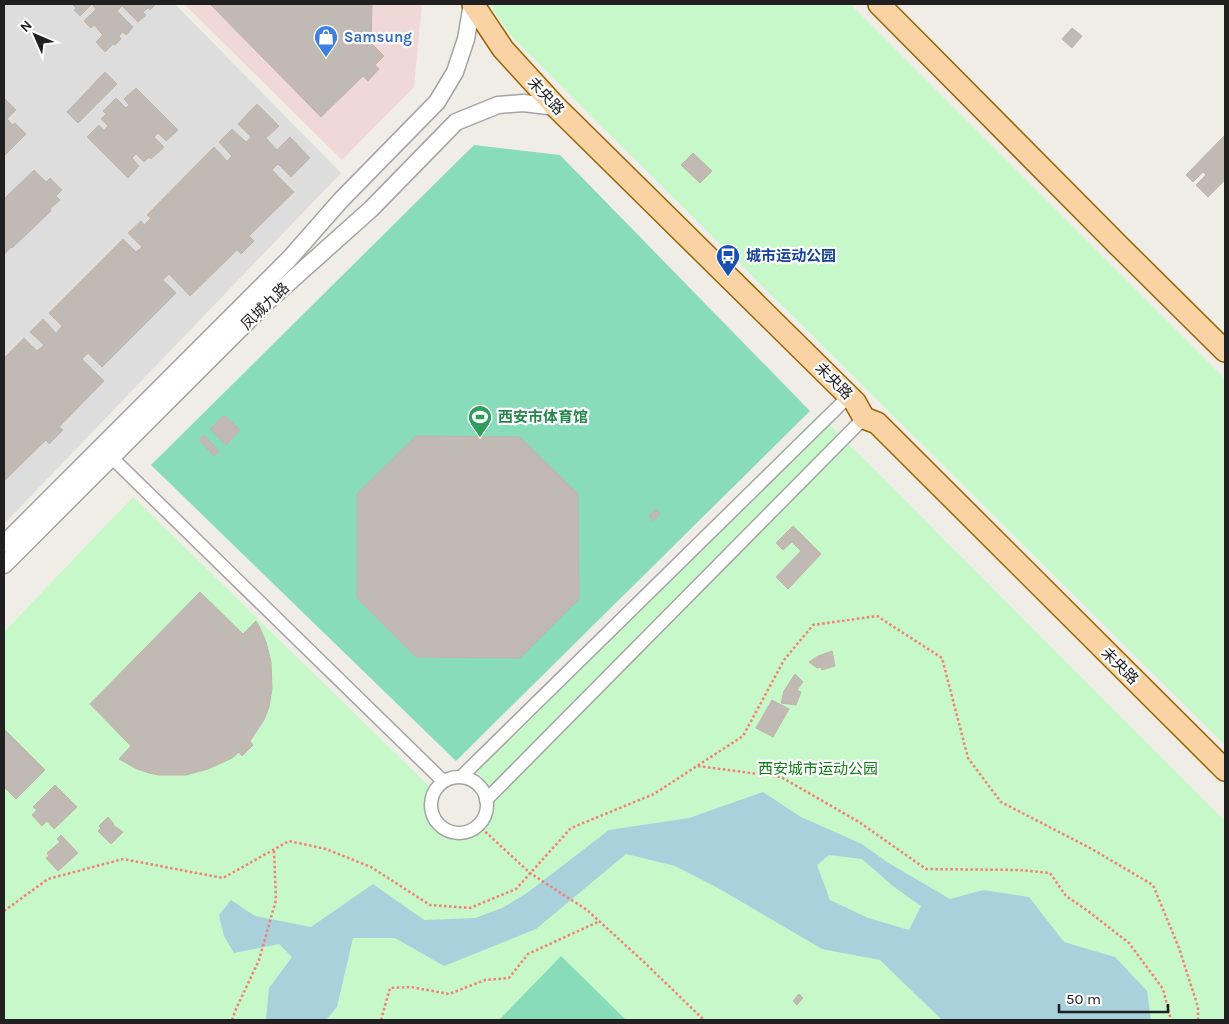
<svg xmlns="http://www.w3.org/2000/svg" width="1229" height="1024" font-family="Karla,'Noto Sans SC',sans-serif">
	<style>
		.residential { fill: #dedddd }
		.commercial { fill: #f0d8d7 }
		.park { fill: #c6f8ca }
		.pitch { fill: #88dcba }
		.water { fill: #a9d1dc; fill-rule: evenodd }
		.building { fill: #c1b9b3; stroke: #c2b4aa }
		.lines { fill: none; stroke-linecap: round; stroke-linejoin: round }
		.minor-casing { stroke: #a4a4a4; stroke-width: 15 }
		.tertiary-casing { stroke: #a4a4a4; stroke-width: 19 }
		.primary-casing { stroke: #976505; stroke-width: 24 }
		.path { stroke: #f57f73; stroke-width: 2.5; stroke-dasharray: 2.5 2.5; stroke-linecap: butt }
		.minor { stroke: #fff; stroke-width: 12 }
		.tertiary { stroke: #fff; stroke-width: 16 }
		.primary { stroke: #f9d3a4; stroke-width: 21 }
		.labels { text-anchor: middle; stroke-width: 4.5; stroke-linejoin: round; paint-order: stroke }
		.shop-label { font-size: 15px; font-weight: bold; fill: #366cbe; stroke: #fff; text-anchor: start }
		.street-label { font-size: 15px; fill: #202020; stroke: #fff }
		.transit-label { font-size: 15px; font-weight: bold; fill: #164399; stroke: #fff; text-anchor: start }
		.leisure-label { font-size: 15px; font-weight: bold; fill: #27864d; stroke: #fff; text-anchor: start }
		.park-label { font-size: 15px; fill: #107d17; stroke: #fff }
	</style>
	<rect width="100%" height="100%" fill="#f0ede7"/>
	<path class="residential" d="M4 4H175L341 173 4 524Z"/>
	<path class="commercial" d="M184 4H422L414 87 342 160Z"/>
	<g class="park">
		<path d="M492 4H850L1225 379V745L513 38 493 10Z"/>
		<path d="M819 414 1225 821V1020H4V632L133 497 429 786 424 806 430 822 443 838 459 840 475 835 487 824 493 808 490 788 470 762Z"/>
	</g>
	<g class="pitch">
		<path d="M474 145 560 155 810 411 456 761 151 465Z"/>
		<path d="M561 956 626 1020H499Z"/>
	</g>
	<path class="water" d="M763 792 801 817 862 844 887 862 950 899 983 890 1029 897 1064 942 1115 957 1147 991 1151 1020H942L880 960 822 949 718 888 675 866 626 854 536 929 444 966 395 938H353L337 1007 326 1020H266L269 988 292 957 279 944 234 953 224 936 219 915 231 900 255 916 311 927 373 884 424 920 475 918 502 908 527 893 609 830 689 818ZM829 855 862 859 894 887 921 906 909 930 868 918 830 900 817 865Z"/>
	<g class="building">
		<path d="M72 4H156L150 10 148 8 143 12 146 15 138 22 122 6 117 11 133 27 126 35 123 32 119 36 121 39 115 45 113 44 105 52 96 42 103 35 94 25 91 28 84 21 96 9 92 4 80 16 74 10 76 8Z"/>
		<path d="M210 4H372L371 43 384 56 375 65 379 69 368 81 363 76 360 79 321 117Z"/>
		<path d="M1072 28 1082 36 1072 48 1062 39Z"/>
		<path d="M105 72 117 84 78 123 67 112Z"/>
		<path d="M136 88 178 130 166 141 158 133 154 137 164 147 151 159 149 157 144 162 136 154 132 158 139 166 128 178 87 137 99 125 104 130 108 126 101 119 106 114 103 111 116 98 126 108 129 105 124 99Z"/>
		<path d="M4 98 16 110 7 119 13 125 15 123 26 134 4 156Z"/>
		<path d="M257 104 279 126 266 138 277 150 290 137 310 158 291 177 278 164 272 170 294 192 249 236 254 241 241 254 237 250 190 296 169 274 163 280 176 293 102 367 88 353 82 359 104 381 59 427 63 430 49 444 46 440 4 481V358L24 338 37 351 44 345 30 332 43 319 56 333 62 326 49 313 123 239 136 252 142 247 128 233 141 221 144 225 151 218 147 215 214 147 227 161 232 156 219 142 232 129 246 142 251 137 238 124Z"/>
		<path d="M1225 135V180L1208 197 1196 185 1206 175 1203 172 1193 182 1186 175Z"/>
		<path d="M693 153 712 171 700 183 681 165Z"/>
		<path d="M34 170 46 182 50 178 62 190 56 196 60 200 50 209 51 211 12 248 11 247 4 255V199Z"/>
		<path d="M224 415 240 430 226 445 210 429Z"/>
		<path d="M204 435 219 451 214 456 199 440Z"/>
		<path d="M416 436 520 437 578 494 579 599 520 658 416 657 357 598V494Z"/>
		<path d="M656 509 660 514 653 521 649 516Z"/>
		<path d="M793 526 821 554 788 589 776 577 801 551 792 542 783 550 776 543Z"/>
		<path d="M200 592 243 634 256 621 260 628 266 642 271 662 272 689 269 707 264 720 250 741 253 745 242 756 239 752 232 758 208 769 186 775H159L149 773 137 769 119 759 131 746 90 704Z"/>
		<path d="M832 651 835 666 822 670 821 667 817 668 809 662 818 656Z"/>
		<path d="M795 674 803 682 797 690 801 692 796 705 781 703 784 691Z"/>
		<path d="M772 700 789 709 773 737 756 728Z"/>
		<path d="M4 729 45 770 16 799 4 787Z"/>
		<path d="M55 785 77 807 54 829 47 821 42 826 32 815 37 810 33 807Z"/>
		<path d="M108 817 114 824 113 825 123 832 111 844 98 831 101 828 99 826Z"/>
		<path d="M61 835 78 853 58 871 46 858 49 856 47 853 60 842 57 839Z"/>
		<path d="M799 994 803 998 797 1005 793 1001Z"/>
	</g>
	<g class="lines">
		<g class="minor-casing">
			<g id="minor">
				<path d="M105 451 443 781"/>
				<path d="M461 777 849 396"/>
				<circle cx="459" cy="805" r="28"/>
				<path d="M486 800 864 418"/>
			</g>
		</g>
		<g class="tertiary-casing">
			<g id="tertiary">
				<path d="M4 544 290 258 341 200 437 102 455 72 466 39 472 4"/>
				<path d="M4 565 267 302 371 209 456 122 498 105 523 103 556 107"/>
			</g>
		</g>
		<g class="primary-casing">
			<g id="primary">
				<path d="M473 4 503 49 556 107 855 402 864 418 877 423 1225 770"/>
				<path d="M879 4 1118 245 1225 351"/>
			</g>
		</g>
		<g class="path">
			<path d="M698 766 781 777 859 822 926 869 1020 870 1050 873 1066 896 1088 911 1129 943 1163 989 1171 1020"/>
			<path d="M478 825 530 873 587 910 645 963 704 1020"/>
			<path d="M4 911 48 879 123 859 223 878 289 841 326 849 371 867 430 905 470 908 516 889 571 828 654 794 743 736 784 660 813 625 877 616 942 658 968 758 1001 802 1090 848 1153 885 1179 948 1198 1007V1020"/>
			<path d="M232 1020 236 1009 259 960 276 900 274 850"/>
			<path d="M381 1020 390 988 411 987 449 994 485 980 509 978 528 954 600 921"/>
		</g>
		<use href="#minor" class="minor"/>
		<use href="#tertiary" class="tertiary"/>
		<use href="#primary" class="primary"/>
	</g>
	<defs>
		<g id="shop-pin" transform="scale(1.25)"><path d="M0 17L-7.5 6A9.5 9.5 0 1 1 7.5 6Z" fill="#3f7fe0" stroke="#fff"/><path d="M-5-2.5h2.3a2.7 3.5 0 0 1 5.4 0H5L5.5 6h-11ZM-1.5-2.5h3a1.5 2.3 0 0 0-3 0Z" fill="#fff"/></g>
		<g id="bus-pin" transform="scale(1.25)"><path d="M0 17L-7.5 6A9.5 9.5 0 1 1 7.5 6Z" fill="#1a4fb4" stroke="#fff"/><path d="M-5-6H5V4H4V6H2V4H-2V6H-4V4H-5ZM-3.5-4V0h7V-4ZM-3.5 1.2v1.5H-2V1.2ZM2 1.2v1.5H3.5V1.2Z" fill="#fff"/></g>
		<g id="stadium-pin" transform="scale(1.25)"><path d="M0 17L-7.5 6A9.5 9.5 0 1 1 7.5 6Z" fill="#2e9e5b" stroke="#fff"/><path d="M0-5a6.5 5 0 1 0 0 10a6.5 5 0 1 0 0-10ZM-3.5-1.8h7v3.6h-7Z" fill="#fff"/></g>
	</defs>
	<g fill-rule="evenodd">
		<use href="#shop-pin" x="326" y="37"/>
		<use href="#bus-pin" x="728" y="256"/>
		<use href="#stadium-pin" x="480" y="417"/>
	</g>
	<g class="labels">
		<g class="shop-label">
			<text x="344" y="42">Samsung</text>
		</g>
		<g class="street-label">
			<text transform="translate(546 96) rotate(47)" y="5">未央路</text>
			<text transform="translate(265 306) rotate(-44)" y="5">凤城九路</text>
			<text transform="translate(834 381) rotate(45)" y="5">未央路</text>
			<text transform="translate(1120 666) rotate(45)" y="5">未央路</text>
		</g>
		<g class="transit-label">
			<text x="746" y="261">城市运动公园</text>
		</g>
		<g class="leisure-label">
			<text x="498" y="422">西安市体育馆</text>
		</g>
		<g class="park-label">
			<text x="818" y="774">西安城市运动公园</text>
		</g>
	</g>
	<rect width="1229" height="1024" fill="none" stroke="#202020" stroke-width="10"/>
	<g transform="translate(35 35) rotate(315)" stroke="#ffffff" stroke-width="4" paint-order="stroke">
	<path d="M0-4L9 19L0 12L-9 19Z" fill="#202020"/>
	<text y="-8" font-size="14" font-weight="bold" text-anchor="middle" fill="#202020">N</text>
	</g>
	<path d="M1059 1004v8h109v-8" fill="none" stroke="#202020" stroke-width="2.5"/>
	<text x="1066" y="1004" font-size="15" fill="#202020" stroke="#ffffff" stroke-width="4" paint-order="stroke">50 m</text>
</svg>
